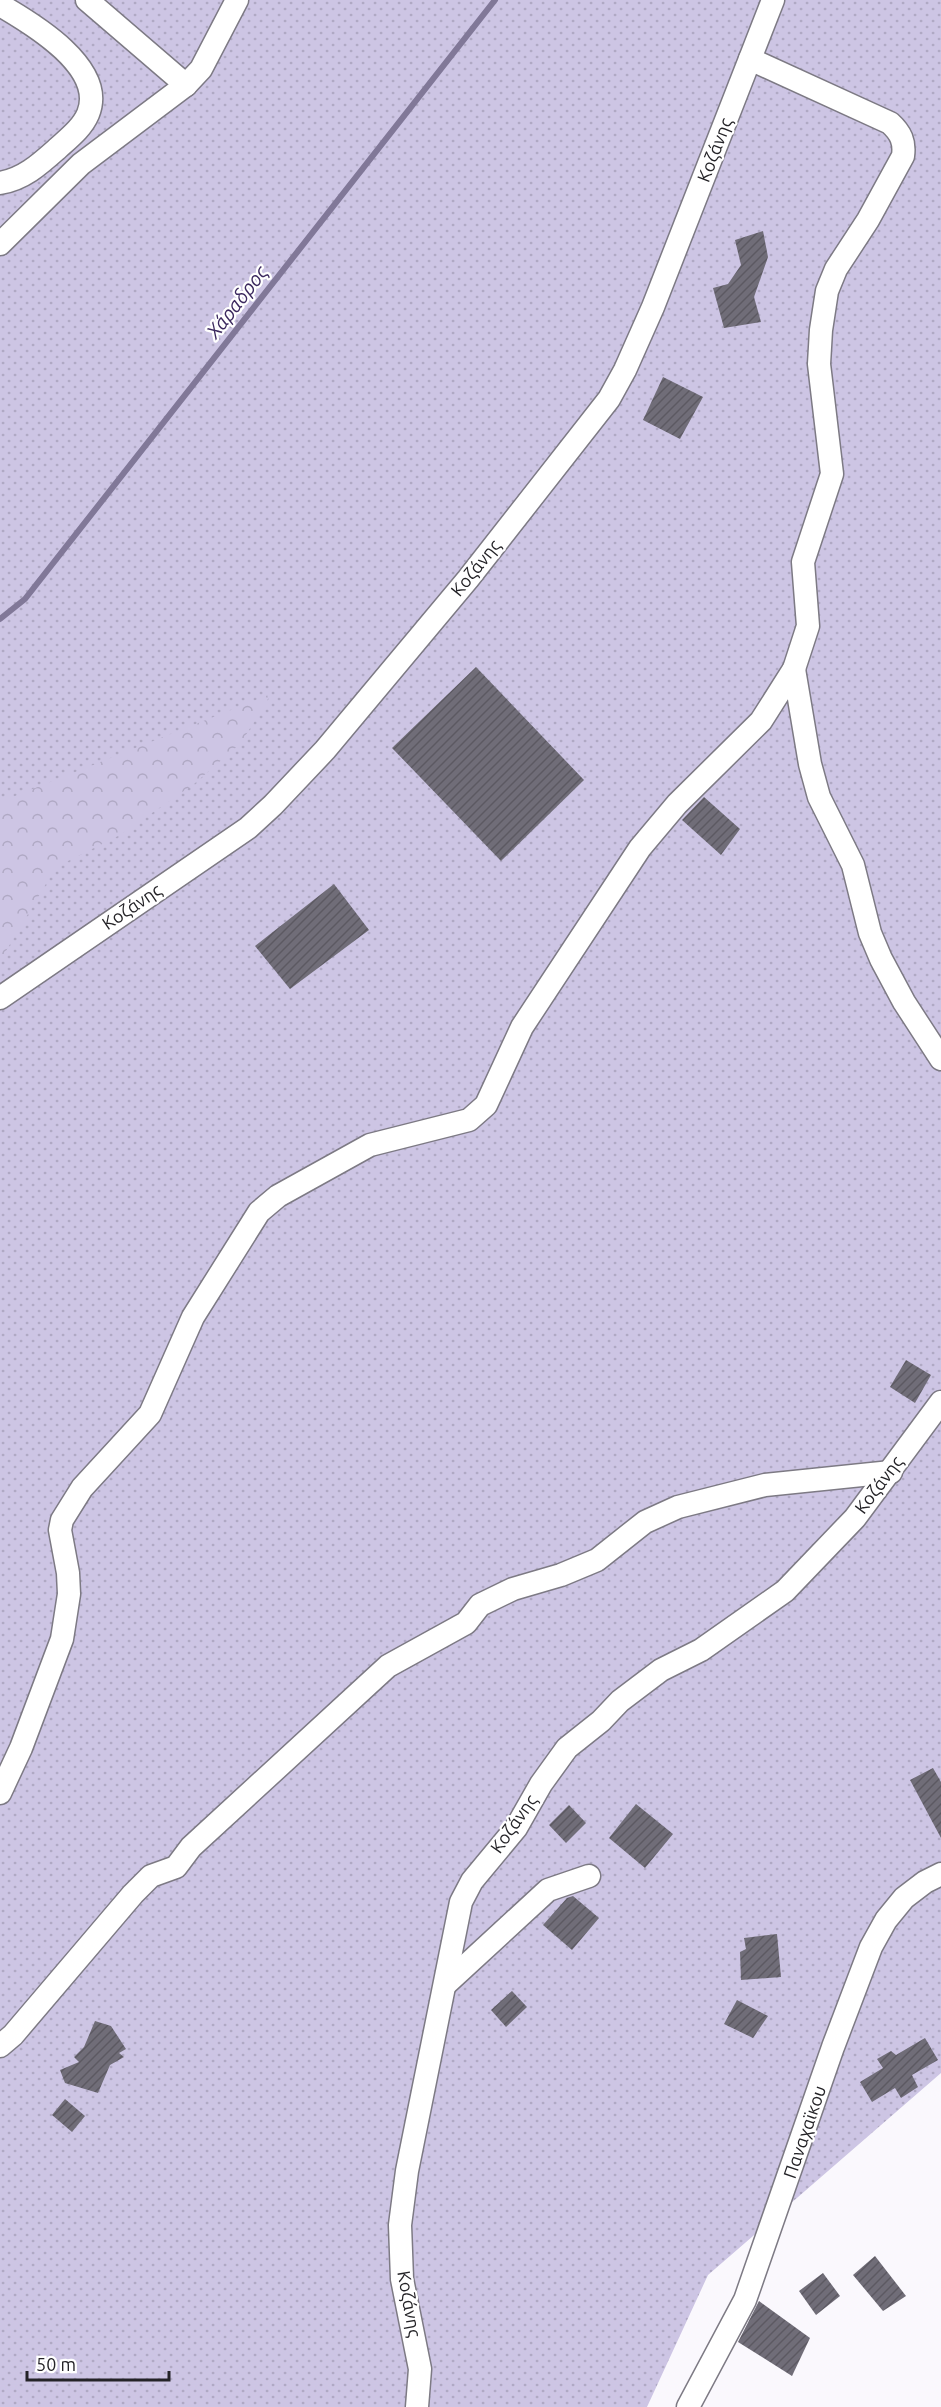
<svg xmlns="http://www.w3.org/2000/svg" width="941" height="2407" font-family="Ubuntu,sans-serif">
	<style>
		.grass { fill: url(#grass-dots) }
		.forest { fill: url(#forest-crowns) }
		.lines { fill: none; stroke-linecap: round; stroke-linejoin: round }
		.stream { stroke: #817898; stroke-width: 6 }
		.building { fill: url(#building-hatch) }
		.minor-casing { stroke: #7d7a84; stroke-width: 25 }
		.minor { stroke: #fff; stroke-width: 22 }
		.labels { text-anchor: middle; stroke-width: 4.5; stroke-linejoin: round; paint-order: stroke }
		.street-label { font-size: 18px; fill: #242327; stroke: #fff }
		.water-label { font-size: 20px; font-style: italic; fill: #3c295f; stroke: #fff }
	</style>
	<defs>
		<pattern id="grass-dots" width="8" height="8" patternUnits="userSpaceOnUse" patternTransform="scale(1.5)"><rect width="8" height="8" fill="#cdc5e4"/><path d="M2 2h.1M6 6h.1" fill="none" stroke="#b0a9c4" stroke-width="1.8" stroke-linecap="round"/></pattern>
		<pattern id="forest-crowns" width="20" height="18" patternUnits="userSpaceOnUse" patternTransform="scale(1.5)"><rect width="20" height="18" fill="#cdc5e4"/><path d="M2 6a3 3 0 1 1 6 0M12 15a3 3 0 1 1 6 0" fill="none" stroke="#b0a9c4"/></pattern>
		<pattern id="building-hatch" width="6" height="6" patternUnits="userSpaceOnUse" patternTransform="scale(1.5)"><rect width="6" height="6" fill="#706d78"/><path d="M-1 1l2-2M0 6l6-6M5 7l2-2" fill="none" stroke="#5c5962"/></pattern>
	</defs>
	<rect width="100%" height="100%" fill="#faf8fd"/>
	<path class="grass" d="M0 0H941V2073L708 2275 647 2407H0Z"/>
	<path class="forest" d="M271 694 241 743 194 784 120 835 56 867 0 961V802Z"/>
	<g class="lines">
		<path class="stream" d="M0 619 25 599 495 0"/>
	</g>
	<g class="building">
		<path d="M763 231 768 257 754 297 761 322 724 328 713 288 728 284 741 265 735 240Z"/>
		<path d="M663 377 703 397 680 439 643 420Z"/>
		<path d="M476 667 584 780 501 861 392 748Z"/>
		<path d="M704 797 740 829 721 855 682 820Z"/>
		<path d="M334 884 369 930 290 989 255 946Z"/>
		<path d="M906 1360 931 1375 915 1403 890 1387Z"/>
		<path d="M933 1768 941 1782V1838L910 1780Z"/>
		<path d="M636 1804 673 1834 645 1868 609 1838Z"/>
		<path d="M569 1805 586 1823 566 1843 549 1825Z"/>
		<path d="M573 1896 599 1918 572 1950 543 1925 567 1898Z"/>
		<path d="M777 1934 781 1977 741 1980 740 1952 746 1949 744 1938Z"/>
		<path d="M512 1991 527 2007 506 2027 491 2010Z"/>
		<path d="M737 2000 768 2016 753 2038 724 2024Z"/>
		<path d="M95 2021 111 2026 126 2049 119 2053 124 2057 110 2065 98 2093 65 2083 60 2070 79 2062 74 2057 84 2047Z"/>
		<path d="M925 2038 938 2060 912 2075 918 2087 901 2098 895 2088 872 2102 860 2082 883 2068 877 2059 891 2051 896 2055Z"/>
		<path d="M65 2099 85 2116 72 2132 52 2115Z"/>
		<path d="M875 2256 906 2296 883 2311 853 2275Z"/>
		<path d="M823 2273 840 2296 816 2315 799 2291Z"/>
		<path d="M759 2301 810 2338 792 2376 738 2342Z"/>
	</g>
	<g class="lines">
		<g class="minor-casing">
			<g id="minor">
				<path d="M87 0 186 85"/>
				<path d="M0 5C33 24 107 68 88 114 82 128 69 138 58 148 40 164 24 179 0 183"/>
				<path d="M0 244 81 164 186 85 201 69 237 0"/>
				<path d="M794 669 810 764 819 797 853 865 870 933 881 959 904 1002 941 1059"/>
				<path d="M0 998 248 828 273 805 325 750 468 579 609 399 625 370 653 307 773 0"/>
				<path d="M0 1793 21 1748 62 1639 69 1594 68 1573 60 1530 62 1520 82 1488 150 1414 193 1317 259 1212 278 1196 370 1145 469 1120 486 1105 522 1027 640 848 677 804 761 721 794 669 808 626 803 562 832 474 819 364 821 330 827 291 836 269 868 220 903 156C905 142 901 133 890 123L750 59"/>
				<path d="M447 1983 548 1890 589 1876"/>
				<path d="M0 2046 13 2035 133 1894 151 1876 176 1867 191 1847 388 1666 466 1623 480 1605 513 1589 561 1575 597 1560 645 1522 678 1507 765 1485 891 1472"/>
				<path d="M417 2407 420 2369 402 2279 400 2225 407 2171 461 1902 472 1881 516 1828 541 1784 567 1748 601 1721 620 1701 661 1670 701 1650 785 1591 855 1518 941 1402"/>
				<path d="M688 2407 745 2300 833 2047 871 1947 886 1920 904 1898 925 1882 941 1874"/>
			</g>
		</g>
		<use href="#minor" class="minor"/>
	</g>
	<g class="labels">
		<g class="street-label">
			<text transform="translate(715 150) rotate(-69)" y="6">Κοζάνης</text>
			<text transform="translate(476 568) rotate(-51)" y="6">Κοζάνης</text>
			<text transform="translate(132 907) rotate(-34)" y="6">Κοζάνης</text>
			<text transform="translate(879 1485) rotate(-53)" y="6">Κοζάνης</text>
			<text transform="translate(514 1824) rotate(-55)" y="6">Κοζάνης</text>
			<text transform="translate(805 2132) rotate(-71)" y="6">Παναχαϊκου</text>
			<text transform="translate(409 2304) rotate(80)" y="6">Κοζάνης</text>
		</g>
		<g class="water-label">
			<text transform="translate(237 302) rotate(-52)" y="7">Χάραδρος</text>
		</g>
	</g>
	<path d="M27 2371v9h142v-9" fill="none" stroke="#242327" stroke-width="3"/>
	<text x="36" y="2371" font-size="18" fill="#242327" stroke="#ffffff" stroke-width="4.5" paint-order="stroke">50 m</text>
</svg>
